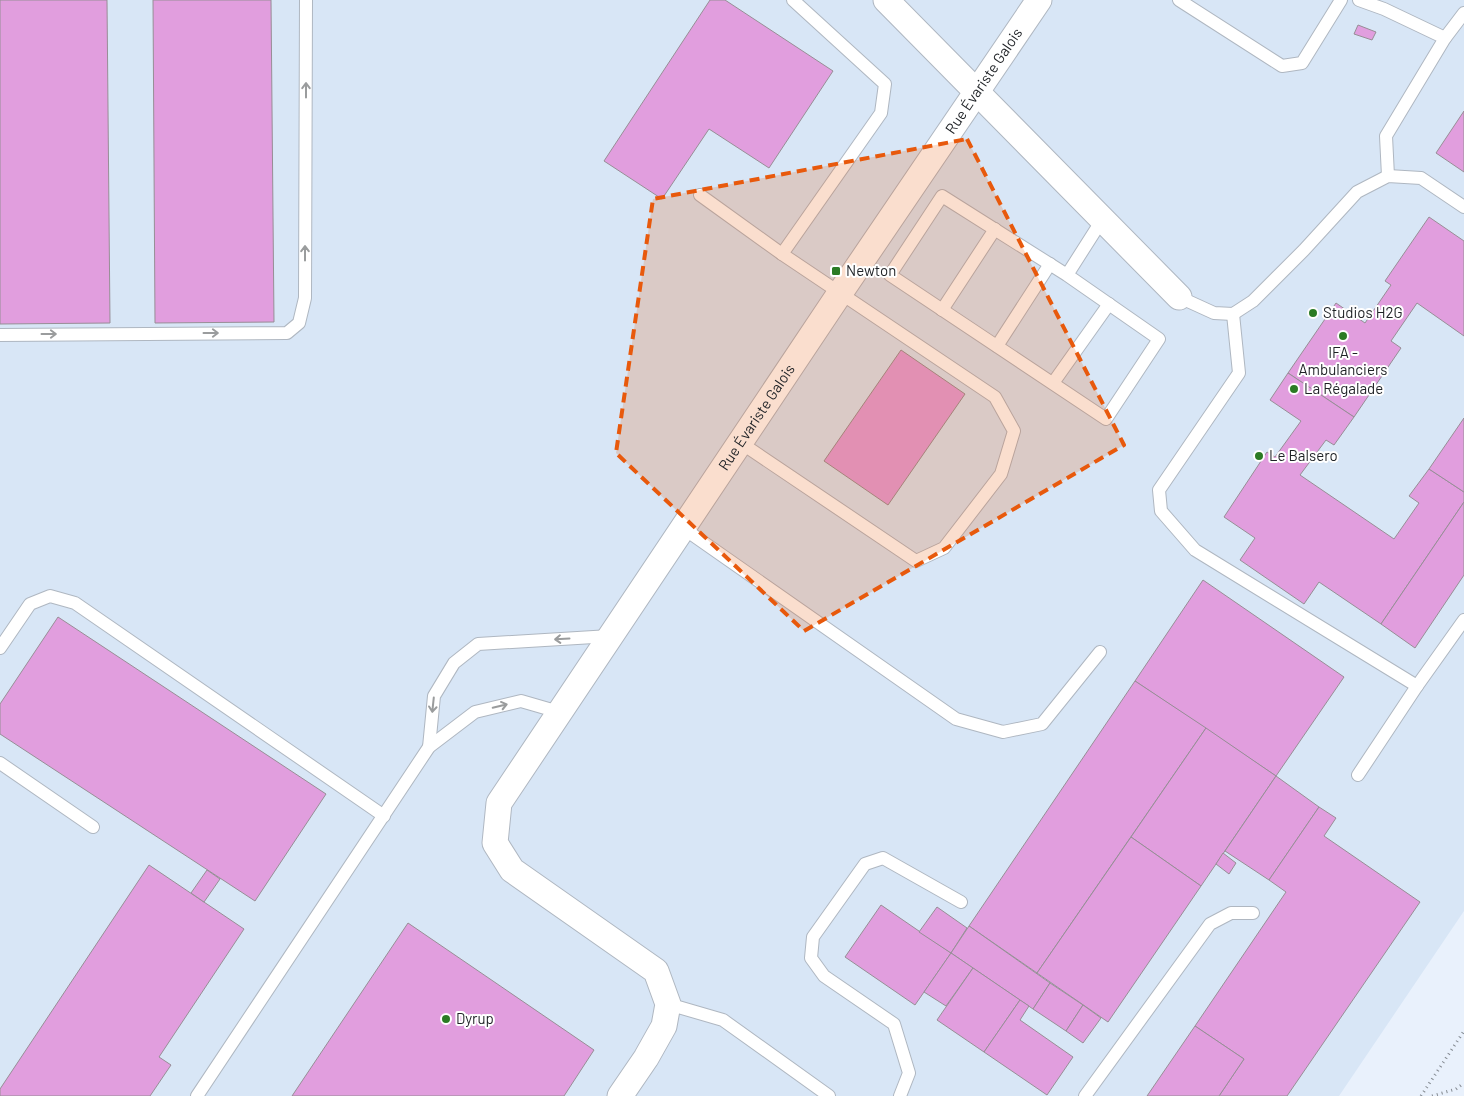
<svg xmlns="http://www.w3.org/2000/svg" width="1464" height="1096" font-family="Barlow,sans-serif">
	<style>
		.built { fill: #d8e6f6 }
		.building { fill: #e19ede; stroke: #978e96 }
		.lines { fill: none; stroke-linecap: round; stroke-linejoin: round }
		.lane-casing { stroke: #afb7c1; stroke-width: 14 }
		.street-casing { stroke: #afb7c1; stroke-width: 27 }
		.path { stroke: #848a91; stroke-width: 3; stroke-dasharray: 1 4; stroke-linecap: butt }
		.lane { stroke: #fff; stroke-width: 12 }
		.street { stroke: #fff; stroke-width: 25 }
		.oneway { stroke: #9a9c9d }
		.marked { fill: #e8590c; fill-opacity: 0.2; stroke: #e8590c; stroke-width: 4; stroke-dasharray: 10 6; stroke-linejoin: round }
		.poi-dot { fill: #2b7b24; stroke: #fff; stroke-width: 2 }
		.labels { text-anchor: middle; stroke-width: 4; stroke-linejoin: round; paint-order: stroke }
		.street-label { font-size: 15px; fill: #1f2226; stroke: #fff }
		.poi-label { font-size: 15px; fill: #1f2226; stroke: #fff; text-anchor: start }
	</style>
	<rect width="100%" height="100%" fill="#e9f1fc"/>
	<path class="built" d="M0 0H1464V911L1339 1096H0Z"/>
	<g class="building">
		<path d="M0 0H107L110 323 0 324Z"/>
		<path d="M153 0H271L274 322 155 323Z"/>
		<path d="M710 0H725L833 71 769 168 709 129 662 199 604 161Z"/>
		<path d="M1358 25 1376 32 1372 40 1354 34Z"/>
		<path d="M1464 111V172L1436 153Z"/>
		<path d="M1429 217 1464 241V336L1417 303 1391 341 1401 348 1354 417 1288 373 1336 303 1365 323 1391 285 1385 281Z"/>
		<path d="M901 350 965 394 888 505 824 461Z"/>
		<path d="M1288 373 1354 417 1334 445 1326 440 1300 475 1394 539 1419 503 1409 496 1429 469 1464 492V502L1381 624 1319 582 1304 604 1240 560 1255 538 1224 517 1267 452 1275 457 1301 421 1270 400Z"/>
		<path d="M1464 418V492L1429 469Z"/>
		<path d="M1464 502V575L1415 648 1381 624Z"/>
		<path d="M1203 580 1344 677 1276 776 1135 681Z"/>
		<path d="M58 617 326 794 255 901 0 734V704Z"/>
		<path d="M1135 681 1206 728 1037 973 969 926Z"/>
		<path d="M1206 728 1276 776 1201 886 1131 837Z"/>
		<path d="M1276 776 1319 807 1269 880 1225 851Z"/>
		<path d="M1319 807 1336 818 1324 836 1420 902 1287 1096H1219L1244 1059 1195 1026 1286 892 1269 880Z"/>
		<path d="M1131 837 1201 886 1108 1022 1037 973Z"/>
		<path d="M1223 853 1236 863 1229 874 1216 864Z"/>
		<path d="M149 865 244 929 159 1057 171 1065 150 1096H0V1089Z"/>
		<path d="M207 870 220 879 204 902 191 893Z"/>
		<path d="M881 905 951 953 915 1005 845 957Z"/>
		<path d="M937 907 967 928 951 953 919 932Z"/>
		<path d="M408 923 594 1050 564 1096H292Z"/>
		<path d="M969 926 1050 983 1033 1009 951 953Z"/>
		<path d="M951 953 973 968 946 1006 924 992Z"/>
		<path d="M973 968 1020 1000 984 1052 937 1020Z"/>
		<path d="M1050 983 1083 1005 1066 1031 1033 1009Z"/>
		<path d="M1020 1000 1029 1006 1020 1020 1073 1057 1047 1095 984 1052Z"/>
		<path d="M1083 1005 1101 1018 1083 1043 1066 1031Z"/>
		<path d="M1195 1026 1244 1059 1219 1096H1147Z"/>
	</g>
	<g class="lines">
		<g class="lane-casing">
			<g id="lane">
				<path d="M1179 0 1282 66 1302 63 1341 0"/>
				<path d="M1359 0 1384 9 1445 38"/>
				<path d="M1388 176 1386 136 1445 38 1464 13"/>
				<path d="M700 195 782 254 995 397 1014 431 1001 474 944 548 916 561 741 443"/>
				<path d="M782 254 881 113 885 84 793 0"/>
				<path d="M1067 275 1159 339 1106 419 890 275 942 196 1067 275 1102 220"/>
				<path d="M1179 297 1214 313 1233 314 1253 301 1304 250 1357 192 1388 176 1421 178 1464 207"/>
				<path d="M942 310 995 229"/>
				<path d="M1233 314 1239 373 1159 490 1161 511 1195 550 1417 686"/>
				<path d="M0 335 287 333 299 323 305 298 306 0"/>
				<path d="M997 346 1050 264"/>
				<path d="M1053 383 1109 304"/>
				<path d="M683 528 956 719 1003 732 1042 724 1100 652"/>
				<path d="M0 648 30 604 50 596 75 603 384 816"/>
				<path d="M429 747 434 696 454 663 478 644 610 636"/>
				<path d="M0 763 93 827"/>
				<path d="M1358 775 1417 686 1464 620"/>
				<path d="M668 1004 723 1020 829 1096"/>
				<path d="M197 1096 429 747 475 712 521 701 559 712"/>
				<path d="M900 1096 909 1073 894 1024 824 976 811 958 813 937 865 864 883 858 961 902"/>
				<path d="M1085 1096 1210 924 1231 913H1253"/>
			</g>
		</g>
		<g class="street-casing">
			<g id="street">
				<path d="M886 0 1179 297"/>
				<path id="s1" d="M620 1096 646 1058 664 1026 668 1004 656 971 512 870 495 843 499 803 840 293 1039 0"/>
			</g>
		</g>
		<g class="path">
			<path d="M1421 1096 1464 1031"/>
			<path d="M1432 1096 1456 1089 1464 1083"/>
		</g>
		<use href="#lane" class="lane"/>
		<use href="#street" class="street"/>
	</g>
	<defs><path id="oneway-shaft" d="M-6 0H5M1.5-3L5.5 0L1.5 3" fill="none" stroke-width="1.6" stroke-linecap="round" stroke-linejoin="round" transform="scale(1.25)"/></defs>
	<g class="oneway">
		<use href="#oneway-shaft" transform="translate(306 90) rotate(-90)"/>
		<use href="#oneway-shaft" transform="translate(305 253) rotate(-90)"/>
		<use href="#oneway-shaft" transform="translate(211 333)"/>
		<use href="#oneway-shaft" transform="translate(49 334)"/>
		<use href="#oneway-shaft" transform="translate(562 639) rotate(177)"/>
		<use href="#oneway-shaft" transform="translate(433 705) rotate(96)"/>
		<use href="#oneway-shaft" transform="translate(500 706) rotate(-13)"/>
	</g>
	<path class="marked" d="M967 139 1124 445 804 631 616 453 653 199Z"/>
	<g class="poi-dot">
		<rect x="831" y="266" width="10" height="10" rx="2.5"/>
		<circle cx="1313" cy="313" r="5"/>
		<circle cx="1343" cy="336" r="5"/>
		<circle cx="1294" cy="389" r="5"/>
		<circle cx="1259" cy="456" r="5"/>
		<circle cx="446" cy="1019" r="5"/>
	</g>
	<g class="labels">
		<g class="street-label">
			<text dy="5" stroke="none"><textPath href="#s1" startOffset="1258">Rue Évariste Galois</textPath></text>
			<text dy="5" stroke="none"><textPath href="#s1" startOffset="852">Rue Évariste Galois</textPath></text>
		</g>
		<g class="poi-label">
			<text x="846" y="276">Newton</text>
			<text x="1323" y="318">Studios H2G</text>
			<text x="1343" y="358" text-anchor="middle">IFA -<tspan x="1343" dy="17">Ambulanciers</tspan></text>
			<text x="1304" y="394">La Régalade</text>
			<text x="1269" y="461">Le Balsero</text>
			<text x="456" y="1024">Dyrup</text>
		</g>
	</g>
</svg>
